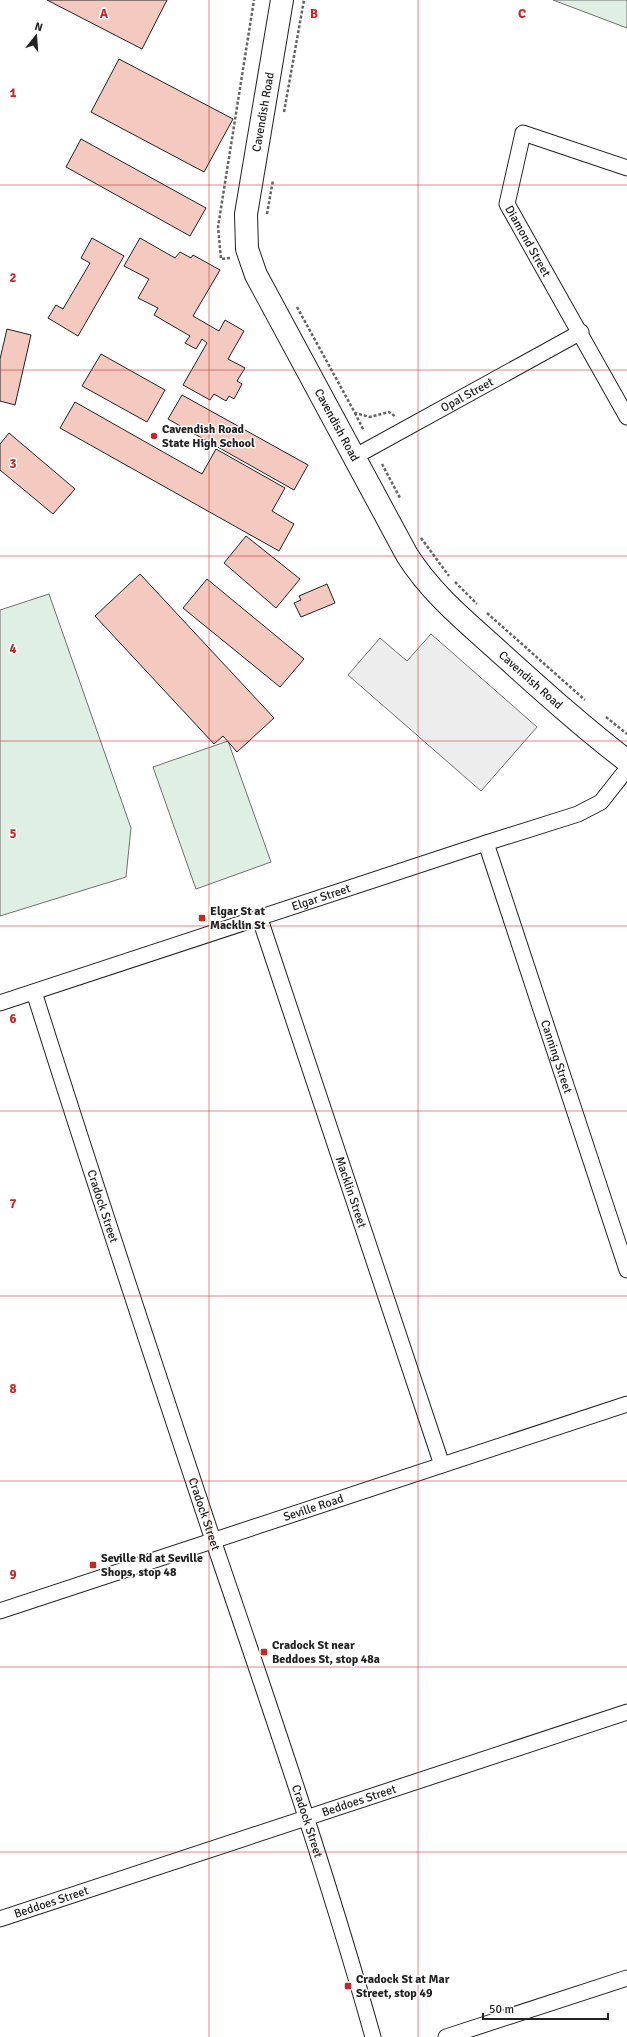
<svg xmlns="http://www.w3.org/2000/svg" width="627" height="2037" font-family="Signika,sans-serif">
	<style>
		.green { fill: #e0efe3; stroke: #6f6f6f }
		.parking { fill: #ededed; stroke: #6f6f6f }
		.building { fill: #f3c9c0; stroke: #222 }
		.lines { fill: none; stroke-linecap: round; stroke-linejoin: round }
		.street-casing { stroke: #222; stroke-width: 17 }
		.primary-casing { stroke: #222; stroke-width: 24 }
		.path { stroke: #646464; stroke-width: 2.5; stroke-dasharray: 3 2; stroke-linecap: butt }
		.street { stroke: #fff; stroke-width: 15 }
		.primary { stroke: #fff; stroke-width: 22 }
		.grid { fill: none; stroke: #c62828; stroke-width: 1; stroke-opacity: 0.55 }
		.poi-dot { fill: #c62828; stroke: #fff; stroke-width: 1.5 }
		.labels { text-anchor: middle; stroke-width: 3; stroke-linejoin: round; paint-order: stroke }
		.street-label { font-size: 12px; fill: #222; stroke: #fff }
		.poi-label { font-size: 12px; font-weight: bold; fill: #222; stroke: #fff; text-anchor: start }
		.grid-label { font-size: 13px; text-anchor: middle; font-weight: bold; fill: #c62828; stroke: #fff; stroke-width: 3; stroke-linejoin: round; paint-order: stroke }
	</style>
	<rect width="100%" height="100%" fill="#fff"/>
	<g class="green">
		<path d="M553 0H627V28Z"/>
		<path d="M49 594 131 828 126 877 0 916V610Z"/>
		<path d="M228 741 271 862 196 889 153 767Z"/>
	</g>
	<path class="parking" d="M431 634 537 727 481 791 348 675 380 638 407 661Z"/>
	<g class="building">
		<path d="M47 0H167L142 49Z"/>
		<path d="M119 59 233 119 204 172 91 112Z"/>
		<path d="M81 139 206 208 190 236 66 167Z"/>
		<path d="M92 238 124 256 78 336 48 318 56 305 63 309 90 263 81 258Z"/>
		<path d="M140 238 175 258 180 252 191 258 193 255 220 270 193 316 219 331 225 320 244 331 228 359 245 368 237 381 242 384 234 399 229 396 226 401 214 394 210 400 183 385 207 343 202 339 196 349 185 343 190 336 154 315 158 308 138 298 149 279 124 266Z"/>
		<path d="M7 329 31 335 15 405 0 401V359Z"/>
		<path d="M101 354 165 390 147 422 82 386Z"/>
		<path d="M182 395 308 465 294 490 168 419Z"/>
		<path d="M75 402 202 474 216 449 285 488 272 511 294 524 279 551 60 428Z"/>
		<path d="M9 433 75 489 53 514 0 470V444Z"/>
		<path d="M246 536 300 579 276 608 224 563Z"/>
		<path d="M140 574 274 718 237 752 223 736 214 744 95 616Z"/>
		<path d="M207 579 304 659 280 687 183 608Z"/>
		<path d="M327 584 335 603 301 617 294 603 301 600 299 596Z"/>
	</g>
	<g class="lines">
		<g class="street-casing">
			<g id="street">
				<path id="s1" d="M627 168 523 133 507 204 627 417"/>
				<path id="s2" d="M354 457 581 332"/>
				<path id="s3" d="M486 843 627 1270"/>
				<path id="s4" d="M260 919 442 1465"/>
				<path id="s5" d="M34 992C92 1176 153 1360 214 1543 270 1707 326 1870 373 2037"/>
				<path id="s6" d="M0 1003 486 843 578 814 601 802 627 769"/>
				<path id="s7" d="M0 1611 627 1404"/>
				<path id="s8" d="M0 1919 627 1712"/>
				<path d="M446 2037 627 1978"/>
			</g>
		</g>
		<g class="primary-casing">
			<g id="primary">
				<path id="s9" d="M282 0 246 214 247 249 256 275 407 555C433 596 469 624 504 656 544 692 584 728 627 761"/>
			</g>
		</g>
		<g class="path">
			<path d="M284 112 304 0"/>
			<path d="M267 214 273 180"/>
			<path d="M230 258 221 259 218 227 254 0"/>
			<path d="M297 307 355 413 370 417 389 412 396 417"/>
			<path d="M355 413 364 431"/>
			<path d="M382 464 400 498"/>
			<path d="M421 538 449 576"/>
			<path d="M455 582 477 604"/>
			<path d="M487 613 585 700"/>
			<path d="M606 717 627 734"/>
		</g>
		<use href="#street" class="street"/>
		<use href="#primary" class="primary"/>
	</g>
	<path class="grid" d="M209 0V2037M418 0V2037M0 185H627M0 370H627M0 556H627M0 741H627M0 926H627M0 1111H627M0 1296H627M0 1481H627M0 1667H627M0 1852H627"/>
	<g class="poi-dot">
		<circle cx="154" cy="436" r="4"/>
		<rect x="198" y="914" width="8" height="8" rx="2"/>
		<rect x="89" y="1561" width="8" height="8" rx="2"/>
		<rect x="260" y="1648" width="8" height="8" rx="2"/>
		<rect x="344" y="1982" width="8" height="8" rx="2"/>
	</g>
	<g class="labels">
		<g class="street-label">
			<text transform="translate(263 112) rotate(-80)" y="4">Cavendish Road</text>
			<text dy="4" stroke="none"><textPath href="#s1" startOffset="225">Diamond Street</textPath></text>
			<text dy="4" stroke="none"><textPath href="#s2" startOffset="129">Opal Street</textPath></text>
			<text dy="4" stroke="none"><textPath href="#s9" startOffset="450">Cavendish Road</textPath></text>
			<text dy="4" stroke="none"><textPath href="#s9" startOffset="774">Cavendish Road</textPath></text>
			<text dy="4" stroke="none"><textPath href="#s6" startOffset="338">Elgar Street</textPath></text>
			<text dy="4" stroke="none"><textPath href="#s3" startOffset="225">Canning Street</textPath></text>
			<text dy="4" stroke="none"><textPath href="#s4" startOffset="288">Macklin Street</textPath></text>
			<text dy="4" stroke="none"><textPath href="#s5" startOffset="225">Cradock Street</textPath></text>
			<text dy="4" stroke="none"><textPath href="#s7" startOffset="330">Seville Road</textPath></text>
			<text dy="4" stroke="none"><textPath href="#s5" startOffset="549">Cradock Street</textPath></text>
			<text dy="4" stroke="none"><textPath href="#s8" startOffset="378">Beddoes Street</textPath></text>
			<text dy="4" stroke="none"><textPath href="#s5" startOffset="873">Cradock Street</textPath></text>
			<text dy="4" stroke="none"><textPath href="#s8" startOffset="54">Beddoes Street</textPath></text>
		</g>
		<g class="poi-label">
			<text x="162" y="433">Cavendish Road<tspan x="162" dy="14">State High School</tspan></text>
			<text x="210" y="915">Elgar St at<tspan x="210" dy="14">Macklin St</tspan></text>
			<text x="101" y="1562">Seville Rd at Seville<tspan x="101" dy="14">Shops, stop 48</tspan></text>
			<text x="272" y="1649">Cradock St near<tspan x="272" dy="14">Beddoes St, stop 48a</tspan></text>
			<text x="356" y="1983">Cradock St at Mar<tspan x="356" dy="14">Street, stop 49</tspan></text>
		</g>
	</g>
	<g class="grid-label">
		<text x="104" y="18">A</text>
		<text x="314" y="18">B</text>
		<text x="522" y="18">C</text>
		<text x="13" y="97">1</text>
		<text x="13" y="282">2</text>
		<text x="13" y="468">3</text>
		<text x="13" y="653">4</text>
		<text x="13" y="838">5</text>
		<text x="13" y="1023">6</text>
		<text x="13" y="1208">7</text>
		<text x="13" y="1393">8</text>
		<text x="13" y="1579">9</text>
	</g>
	<g transform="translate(36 36) rotate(17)" stroke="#ffffff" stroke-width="3" paint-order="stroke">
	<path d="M0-3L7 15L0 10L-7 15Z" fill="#222222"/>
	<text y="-6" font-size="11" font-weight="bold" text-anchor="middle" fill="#222222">N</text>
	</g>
	<path d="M483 2013v6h125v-6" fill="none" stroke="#222222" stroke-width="2"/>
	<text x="489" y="2013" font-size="12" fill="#222222" stroke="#ffffff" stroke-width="3" paint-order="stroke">50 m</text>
</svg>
